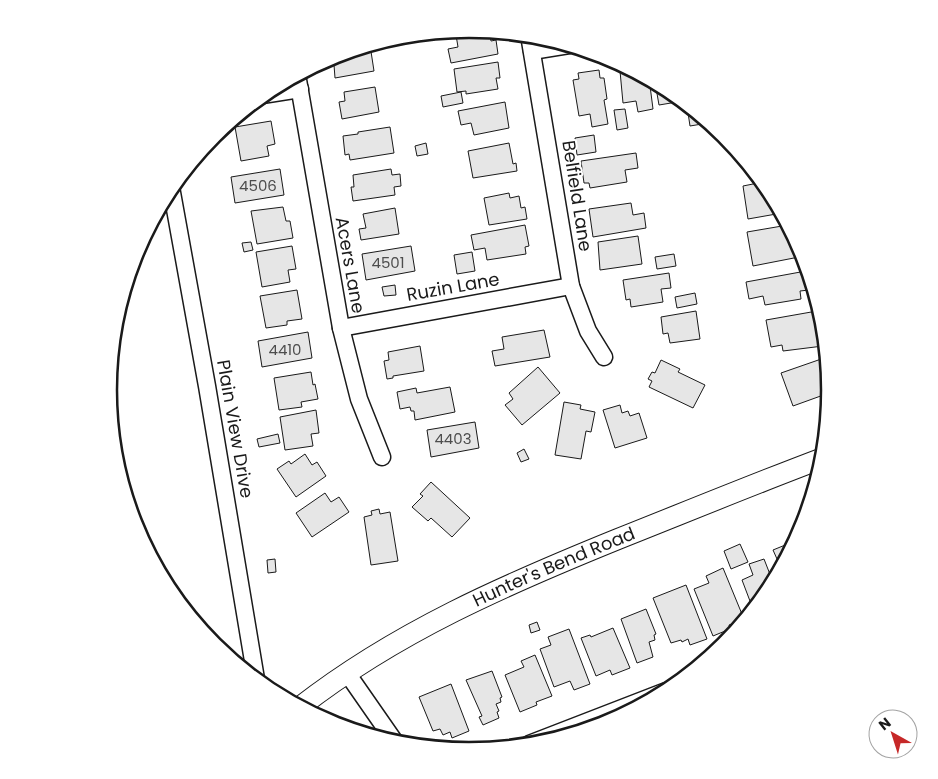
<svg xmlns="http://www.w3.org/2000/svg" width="938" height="779" font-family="Poppins,sans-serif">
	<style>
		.building { fill: #e6e6e6; stroke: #1a1a1a }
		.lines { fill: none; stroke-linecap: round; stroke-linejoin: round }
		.minor-casing { stroke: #1a1a1a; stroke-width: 19 }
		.tertiary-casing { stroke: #1a1a1a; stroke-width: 22 }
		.minor { stroke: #fff; stroke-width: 16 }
		.tertiary { stroke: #fff; stroke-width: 20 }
		.labels { text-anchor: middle; stroke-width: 4; stroke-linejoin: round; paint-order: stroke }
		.number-label { font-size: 15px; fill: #4d4d4d }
		.street-label { font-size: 18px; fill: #1a1a1a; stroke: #fff }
		.rim { fill: none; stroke: #1a1a1a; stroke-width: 2.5 }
	</style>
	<rect width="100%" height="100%" fill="#fff"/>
	<g class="building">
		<path d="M482 30 489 31 491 41 496 40 498 54 451 63 448 49 458 47 456 35Z"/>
		<path d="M370 45 374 71 335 78 334 65 330 66 328 58Z"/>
		<path d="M498 62 500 78H496L498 89 466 94V91L457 92 454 69Z"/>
		<path d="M631 69 649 78 653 109 638 112 636 101 623 103 620 71Z"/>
		<path d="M599 70 600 78H604L607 99 604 100 608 124 592 127 590 114 579 116 573 80 579 79 578 73Z"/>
		<path d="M655 82 670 90 683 101 659 105Z"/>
		<path d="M375 87 379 112 342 119 339 102 345 101 344 92Z"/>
		<path d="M461 92 463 103 443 107 441 96Z"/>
		<path d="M505 102 509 128 474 135 471 123 461 125 458 111Z"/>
		<path d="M689 105 700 115 702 124 690 126 687 106Z"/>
		<path d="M625 109 628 128 617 130 614 110Z"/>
		<path d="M271 121 275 144 267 146 269 156 241 161 235 127Z"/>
		<path d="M390 127 394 153 350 160 349 154 345 155 343 136 358 134V132Z"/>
		<path d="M594 135 596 152 577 155 575 138Z"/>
		<path d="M426 143 428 154 417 156 415 146Z"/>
		<path d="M509 143 513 164 516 163 517 171 473 178 468 151Z"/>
		<path d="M636 153 638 168 625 170 627 182 590 188 589 183H584L581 161Z"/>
		<path d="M739 153 751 167 742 168Z"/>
		<path d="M280 169 284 195 235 203 231 177Z"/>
		<path d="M391 169 392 175 400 174 401 186 394 187 395 195 353 201 351 187H354L353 175Z"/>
		<path d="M763 182 769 189 782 213 748 219 743 186Z"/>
		<path d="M509 193 510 198 519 196 521 208 525 207 527 219 489 225 484 198Z"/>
		<path d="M631 203 633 215 644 213 646 228 593 237 589 209Z"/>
		<path d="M283 207 286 221H290L293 238 257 244 251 211Z"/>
		<path d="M395 208 399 234 361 240 359 229 366 228 363 214Z"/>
		<path d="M525 225 529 246 525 247 526 254 487 260 485 248 474 250 471 235Z"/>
		<path d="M788 225 801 249 798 250 799 257 753 266 747 232Z"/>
		<path d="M638 236 642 264 600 270 598 242Z"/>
		<path d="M251 242 253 250 244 252 242 243Z"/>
		<path d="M292 246 296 269 288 270 290 282 262 287 256 252Z"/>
		<path d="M411 246 415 271 366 280 362 254Z"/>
		<path d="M472 252 475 271 457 274 454 255Z"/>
		<path d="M674 254 676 266 657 269 655 257Z"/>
		<path d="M806 271 809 290 800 291 801 299 765 305 763 296 749 299 746 282Z"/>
		<path d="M669 273 671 288 661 289 663 302 631 307 630 299 626 300 623 280Z"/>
		<path d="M395 285 396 295 384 296 382 287Z"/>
		<path d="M297 290 302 319 287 321V325L266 328 260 296Z"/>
		<path d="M695 293 697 304 677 308 675 297Z"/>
		<path d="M696 311 700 339 670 343 668 333 663 334 661 317Z"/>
		<path d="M817 311 823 346 783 351 782 345 771 347 766 320Z"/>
		<path d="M544 330 550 357 495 366 492 351 504 349 502 337Z"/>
		<path d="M308 332 312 358 262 367 258 341Z"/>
		<path d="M420 346 424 371 393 376V378L387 379 384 361 389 360 388 352Z"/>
		<path d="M827 357 829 393 793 406 781 373Z"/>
		<path d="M661 360 680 369 678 372 705 385 693 408 649 387 652 381 648 379 652 372 655 373Z"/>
		<path d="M538 367 560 393 522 425 505 405 513 399 509 393Z"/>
		<path d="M311 372 313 385 315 384 318 399 301 402 302 407 279 410 274 378Z"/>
		<path d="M450 387 455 412 415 420 414 411H411L410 407 400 409 397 392 416 388 417 393Z"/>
		<path d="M564 402 581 405 580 409 595 412 591 432 586 431 581 459 555 455Z"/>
		<path d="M620 405 622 413 628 411 630 416 639 413 647 438 615 448 603 410Z"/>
		<path d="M316 410 319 433 311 434 313 446 285 450 280 417Z"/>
		<path d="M475 422 479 448 431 457 427 430Z"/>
		<path d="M278 434 280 443 259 447 257 439Z"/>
		<path d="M524 449 529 459 521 462 517 453Z"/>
		<path d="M305 454 312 465 317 462 326 476 296 497 277 469 289 461 291 464Z"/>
		<path d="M431 482 470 518 452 537 431 518 428 521 412 507 423 496 420 494Z"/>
		<path d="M325 493 331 502 339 497 349 512 312 537 296 513Z"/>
		<path d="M379 509 380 514 390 512 398 561 371 565 364 517 372 515 371 511Z"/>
		<path d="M795 541 781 568 773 550Z"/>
		<path d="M740 544 748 562 731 569 724 551Z"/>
		<path d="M275 559 276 572 268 573 267 560Z"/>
		<path d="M764 559 773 582 769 590 753 609 742 580 753 575 749 564Z"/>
		<path d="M723 568 744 619 729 625 730 629 713 636 694 589 709 583 706 576Z"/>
		<path d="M686 585 707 639 690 645 688 639 682 642 681 640 671 643 653 598Z"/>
		<path d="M646 609 656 634 654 635 655 640 649 642 653 657 637 663 621 619Z"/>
		<path d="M537 622 540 630 531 633 529 625Z"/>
		<path d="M613 628 630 668 612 675 610 670 596 676 581 638 590 635 591 637Z"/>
		<path d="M569 629 590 684 574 690 570 681 554 687 540 649 551 645 548 637Z"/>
		<path d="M535 655 552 696 536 702 537 705 520 712 505 675 524 667 521 661Z"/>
		<path d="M492 671 502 697 500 698 501 702 496 704 499 711 497 712 499 718 483 725 479 717 482 716 466 680Z"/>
		<path d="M451 684 469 731 452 738 450 732 443 735 440 729 433 731 419 697Z"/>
	</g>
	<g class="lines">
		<g class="minor-casing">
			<g id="minor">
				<path d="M529 35 571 286 588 331 604 357"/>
				<path d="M532 51 569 45"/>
				<path d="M297 74 341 328 359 399 382 457"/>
				<path d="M262 95 300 89"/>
				<path d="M171 187 207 386 256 679"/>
				<path d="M341 328 571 286"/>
				<path d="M347 673 395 742"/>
				<path d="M529 744 666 691"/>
			</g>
		</g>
		<g class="tertiary-casing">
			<g id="tertiary">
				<path id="s1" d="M300 707C396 632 507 584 618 539 686 512 754 484 823 458"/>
			</g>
		</g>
		<use href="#minor" class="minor"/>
		<use href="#tertiary" class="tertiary"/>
	</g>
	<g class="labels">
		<g class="number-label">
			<text x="258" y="191">4506</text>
			<text x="388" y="268">4501</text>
			<text x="285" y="355">4410</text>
			<text x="453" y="444">4403</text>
		</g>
		<g class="street-label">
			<text transform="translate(577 196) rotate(81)" y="6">Belfield Lane</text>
			<text transform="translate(350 265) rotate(80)" y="6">Acers Lane</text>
			<text transform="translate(453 287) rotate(-10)" y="6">Ruzin Lane</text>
			<text transform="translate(235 429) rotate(80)" y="6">Plain View Drive</text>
			<text dy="6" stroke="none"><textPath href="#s1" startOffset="291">Hunter's Bend Road</textPath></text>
		</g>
	</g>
	<path d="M0 0H938V779H0ZM117 390a352 352 0 1 1 704 0a352 352 0 1 1-704 0Z" fill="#fff" fill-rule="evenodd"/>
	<path class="rim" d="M117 390a352 352 0 1 1 704 0a352 352 0 1 1-704 0Z"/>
	<g transform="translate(893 734) rotate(321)"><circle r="24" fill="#ffffff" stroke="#a3a3a3"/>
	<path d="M0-4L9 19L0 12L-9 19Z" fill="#c62828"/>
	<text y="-8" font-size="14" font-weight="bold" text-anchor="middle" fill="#1a1a1a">N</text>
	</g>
</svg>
